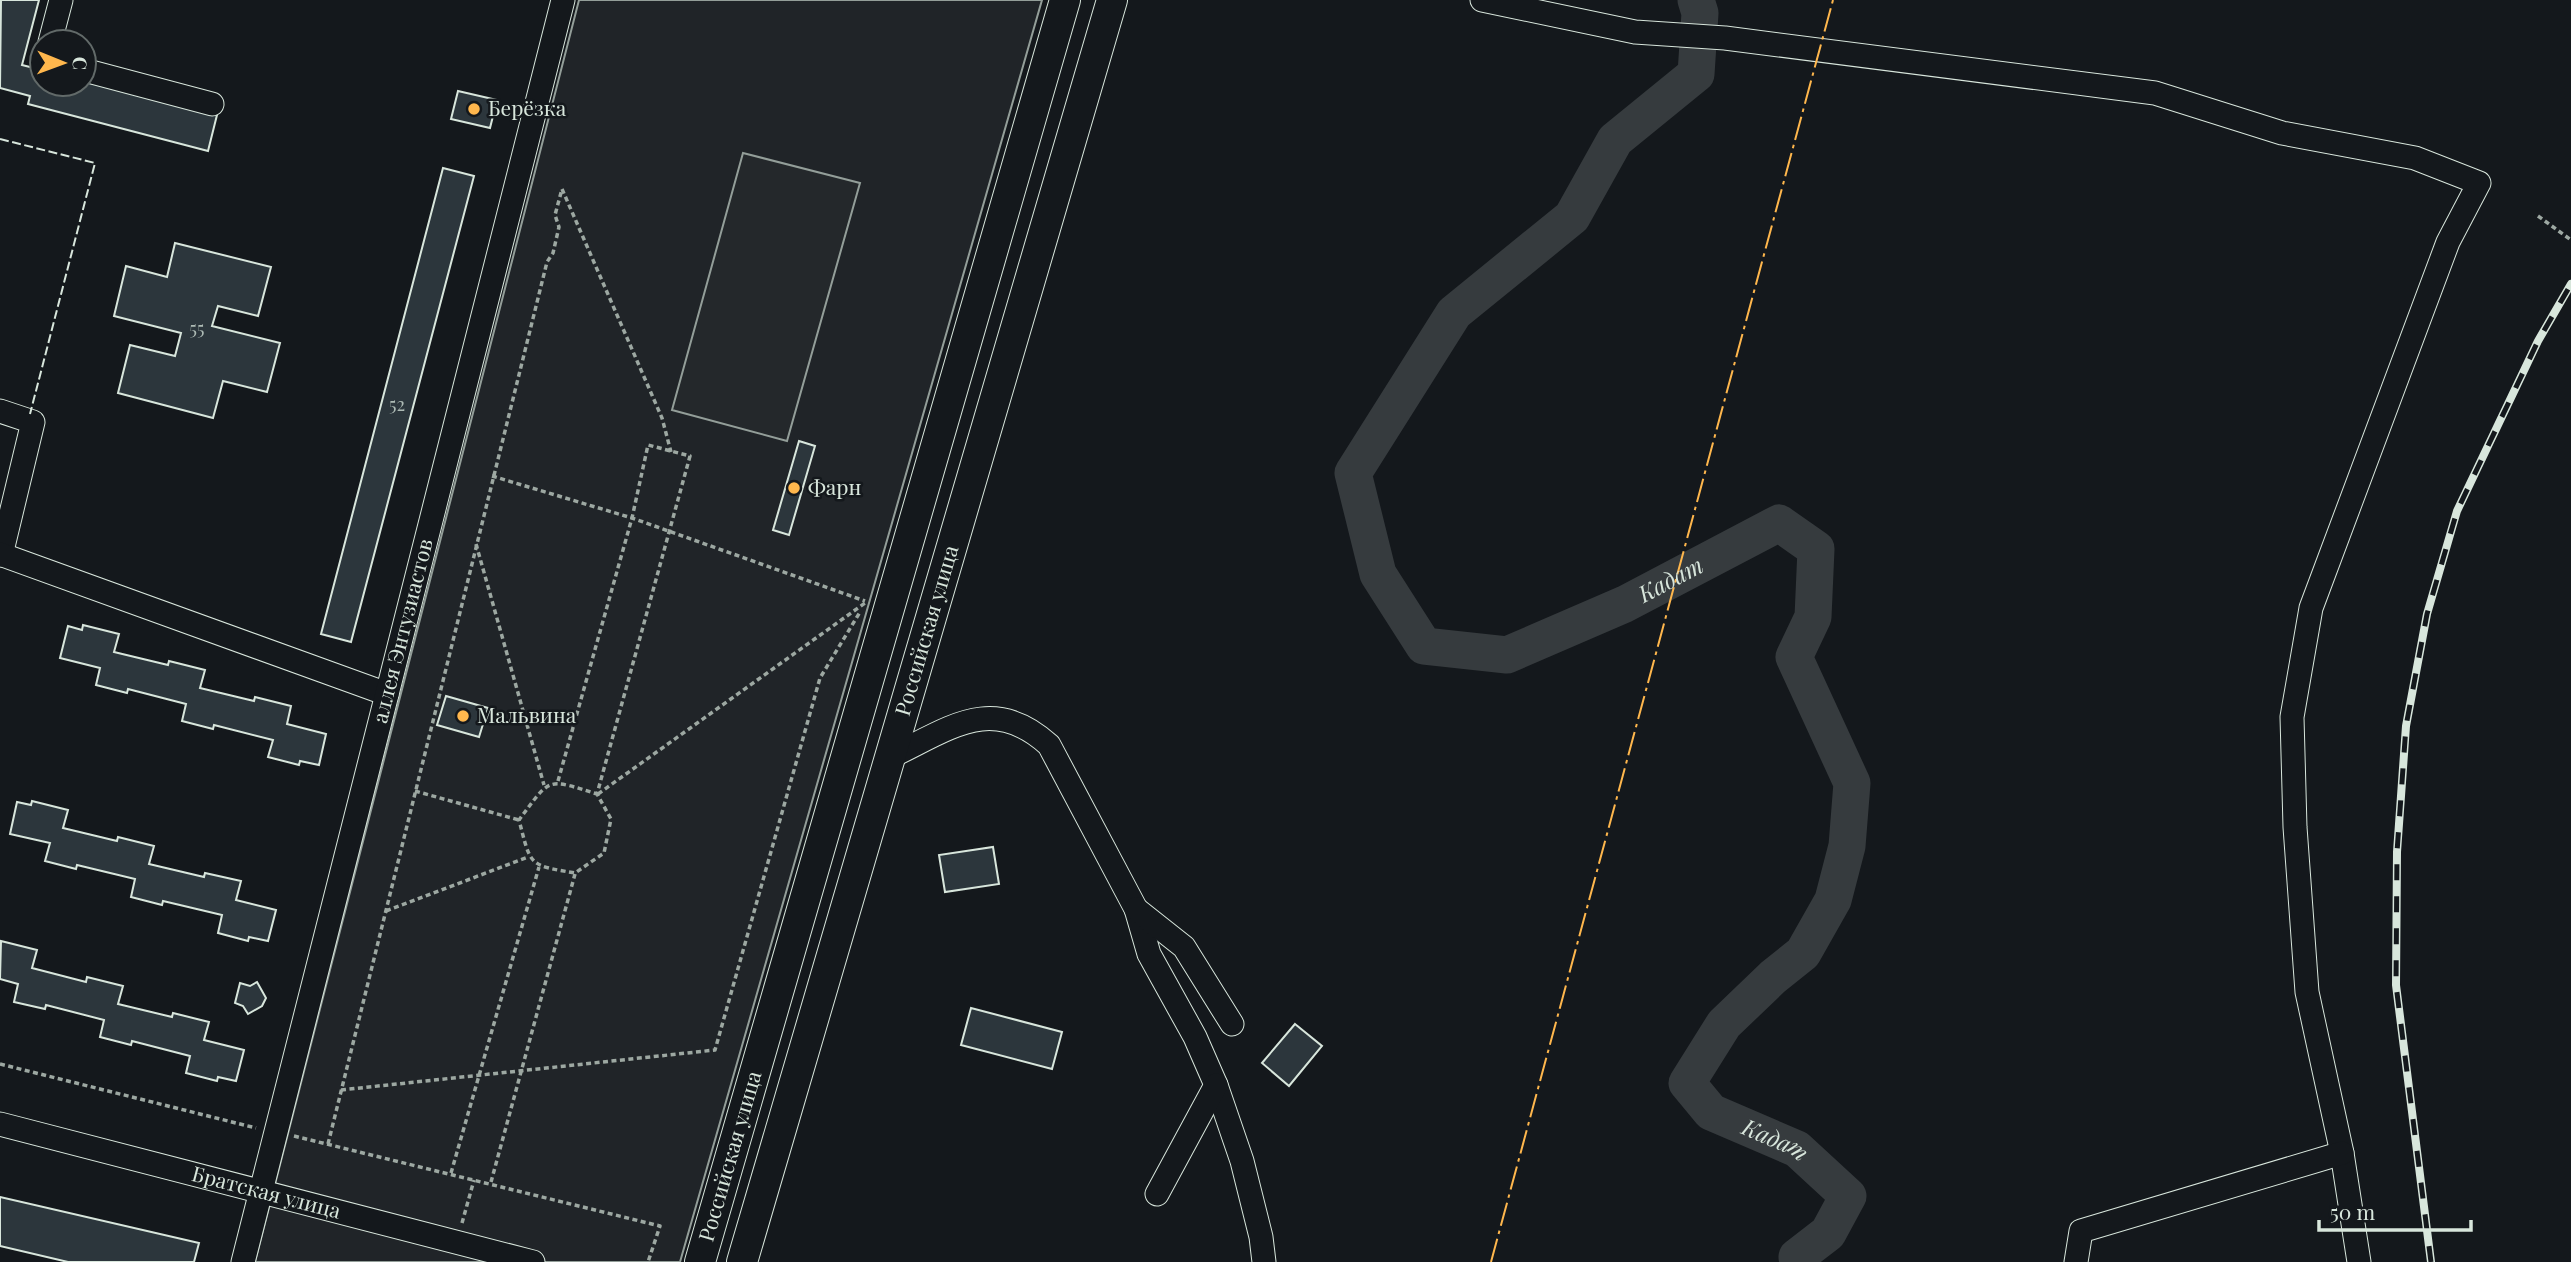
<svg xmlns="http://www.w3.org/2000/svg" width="2571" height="1262" font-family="'Playfair Display',serif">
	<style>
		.park { fill: #202428; stroke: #939e99; stroke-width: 2 }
		.parking { fill: #24282b; stroke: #939e99; stroke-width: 2 }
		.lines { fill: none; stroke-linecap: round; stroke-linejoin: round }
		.river { stroke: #363b3e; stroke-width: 37 }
		.building { fill: #2c363c; stroke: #d8e6dc; stroke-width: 2 }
		.minor-casing { stroke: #d8e6dc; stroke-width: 25 }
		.major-casing { stroke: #d8e6dc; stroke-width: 32 }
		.path { stroke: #9da8a2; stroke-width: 3.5; stroke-dasharray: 5 3.5; stroke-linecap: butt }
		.minor { stroke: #14181c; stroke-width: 23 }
		.major { stroke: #14181c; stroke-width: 30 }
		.rail-casing { stroke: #d8e6dc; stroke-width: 8 }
		.rail { stroke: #14181c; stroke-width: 5; stroke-dasharray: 16; stroke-linecap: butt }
		.fence { stroke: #d8e6dc; stroke-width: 2; stroke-dasharray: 9 3.5; stroke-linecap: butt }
		.power { stroke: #ffb74d; stroke-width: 2; stroke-dasharray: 24 5 3.5 5; stroke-linecap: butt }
		.poi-dot { fill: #ffb74d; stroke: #14181c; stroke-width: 2.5 }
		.labels { text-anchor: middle; stroke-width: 5; stroke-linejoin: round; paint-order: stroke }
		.number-label { font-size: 18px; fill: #adbab4 }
		.poi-label { font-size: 21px; fill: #d8e6dc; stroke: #14181c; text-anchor: start }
		.street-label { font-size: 21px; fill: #d8e6dc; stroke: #14181c }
		.water-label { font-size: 23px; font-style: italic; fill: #d8e6dc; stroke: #14181c }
	</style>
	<rect width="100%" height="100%" fill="#14181c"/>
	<path class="park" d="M579 0H1042L680 1262H255Z"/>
	<path class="parking" d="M743 153 860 183 787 441 672 410Z"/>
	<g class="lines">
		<path class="river" id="s1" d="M1696 0 1700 13 1696 74 1615 140 1572 217 1454 313 1353 473 1378 574 1424 646 1507 655 1625 604 1779 523 1816 549 1813 617 1794 657 1852 783 1847 846 1833 900 1803 953 1773 977 1724 1024 1687 1083 1711 1112 1797 1149 1848 1196 1828 1233 1797 1257 1800 1262"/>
	</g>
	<g class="building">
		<path d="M1 0H39L22 65 42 70V84H84V81L217 115 208 151 28 104 30 96 0 88Z"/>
		<path d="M458 91 497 100 490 128 451 119Z"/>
		<path d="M443 168 474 176 351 642 321 634Z"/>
		<path d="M175 243 271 267 258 316 218 306 212 326 280 343 267 392 223 381 213 418 118 393 130 345 175 356 181 333 114 316 126 266 167 277Z"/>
		<path d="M799 441 815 446 789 535 773 530Z"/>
		<path d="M83 625 119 634 114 652 168 665 169 661 205 670 200 688 254 701 255 697 291 706 287 724 326 734 319 765 300 761 299 765 268 757 273 740 214 725 213 729 182 721 186 704 128 689 127 693 96 685 100 668 60 658 68 626 82 630Z"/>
		<path d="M446 696 488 708 479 737 437 725Z"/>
		<path d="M32 801 68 810 63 828 117 841 118 837 154 846 149 864 204 877 205 873 241 881 236 900 276 910 268 941 249 937 248 941 218 933 222 915 163 901 162 905 131 897 135 879 77 865 76 869 45 861 50 843 10 834 17 802 31 805Z"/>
		<path d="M993 847 999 884 945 892 939 855Z"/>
		<path d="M1 941 37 950 32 968 86 982 87 977 123 986 118 1004 172 1017 173 1013 209 1022 204 1040 244 1050 236 1081 218 1077 217 1081 186 1073 190 1056 132 1041 131 1045 100 1037 104 1020 46 1005 45 1009 14 1002 18 984 0 979Z"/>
		<path d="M257 982 266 998 262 1006 248 1014 243 1006 235 1003 240 983 250 986Z"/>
		<path d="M971 1008 1062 1032 1052 1069 961 1045Z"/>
		<path d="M1295 1024 1322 1046 1289 1086 1262 1063Z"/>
		<path d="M0 1197 199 1243 194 1262H68L0 1246Z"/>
	</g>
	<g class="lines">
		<g class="minor-casing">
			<g id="minor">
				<path d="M1482 0 1635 32 1725 38 2155 93 2282 133 2415 158 2479 183 2448 242 2311 608 2292 717 2295 827 2307 992 2342 1153 2359 1262"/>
				<path d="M50 42 61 0"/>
				<path d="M84 70 212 104"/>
				<path d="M0 411 33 422 1 555"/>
				<path d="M0 554 387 694"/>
				<path d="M890 757C949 729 992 693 1049 745L1136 909 1149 954 1195 1037 1216 1085 1242 1161 1261 1237 1264 1262"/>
				<path d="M1136 909 1184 947 1232 1024"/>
				<path id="s2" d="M0 1124 533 1262"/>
				<path d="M1157 1194 1216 1085"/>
				<path id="s3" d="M243 1262 563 0"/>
				<path d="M2076 1262 2081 1231 2342 1153"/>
			</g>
		</g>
		<g class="major-casing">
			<g id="major">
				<path id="s4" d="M700 1262 1065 0"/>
				<path id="s5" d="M742 1262 1112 0"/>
			</g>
		</g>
		<g class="path">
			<path d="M562 189 662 418 671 452"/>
			<path d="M2538 216 2571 240"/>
			<path d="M492 476 632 518 865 601"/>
			<path d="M476 544 544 785"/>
			<path d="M558 781 632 518 648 445 690 456 597 794 611 819 604 853 575 873C528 865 531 866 519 820 551 777 546 778 597 794"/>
			<path d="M415 791 519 820"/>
			<path d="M598 794 865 603"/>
			<path d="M386 911 528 857"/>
			<path d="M0 1064 256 1128"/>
			<path d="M341 1090 715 1050 820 678 860 612"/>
			<path d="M294 1136 660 1226 648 1262"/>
			<path d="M328 1144 547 262 553 253 559 227 555 215 562 189"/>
			<path d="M451 1173 539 867"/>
			<path d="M491 1182 575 874"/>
			<path d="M462 1223 474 1180"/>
		</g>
		<use href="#minor" class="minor"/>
		<use href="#major" class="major"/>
		<g class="rail-casing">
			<path id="rail" d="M2431 1262 2396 985 2397 852 2406 726 2427 614 2457 511 2538 341 2571 284"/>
		</g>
		<use href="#rail" class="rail"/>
		<path class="fence" d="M0 139 95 163 30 414"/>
		<path class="power" d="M1491 1262 1833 0"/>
	</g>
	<g class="poi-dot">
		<circle cx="474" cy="109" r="7"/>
		<circle cx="794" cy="488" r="7"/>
		<circle cx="463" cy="716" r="7"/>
	</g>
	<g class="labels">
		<g class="number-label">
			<text x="197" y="335">55</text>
			<text x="397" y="411">52</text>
		</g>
		<g class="poi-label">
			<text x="488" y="116">Берёзка</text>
			<text x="808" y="495">Фарн</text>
			<text x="477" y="723">Мальвина</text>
		</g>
		<g class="street-label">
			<text dy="7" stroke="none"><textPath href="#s3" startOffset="651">аллея Энтузиастов</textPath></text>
			<text dy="7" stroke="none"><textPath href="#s5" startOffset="658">Российская улица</textPath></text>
			<text dy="7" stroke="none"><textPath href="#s4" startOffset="110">Российская улица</textPath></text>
			<text dy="7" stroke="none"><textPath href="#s2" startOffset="275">Братская улица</textPath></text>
		</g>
		<g class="water-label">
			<text dy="8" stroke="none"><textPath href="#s1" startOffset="1062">Кадат</textPath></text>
			<text dy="8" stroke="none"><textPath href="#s1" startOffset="1944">Кадат</textPath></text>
		</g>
	</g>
	<g transform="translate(63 63) rotate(91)"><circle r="33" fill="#14181c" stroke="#626a69" stroke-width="2"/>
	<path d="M0-5L12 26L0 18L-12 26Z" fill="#ffb74d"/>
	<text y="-10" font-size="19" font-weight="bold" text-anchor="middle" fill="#d8e6dc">С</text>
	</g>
	<path d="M2319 1220v10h152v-10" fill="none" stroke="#d8e6dc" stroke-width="3.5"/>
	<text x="2330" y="1220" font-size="21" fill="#d8e6dc" stroke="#14181c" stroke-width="5" paint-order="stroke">50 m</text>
</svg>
